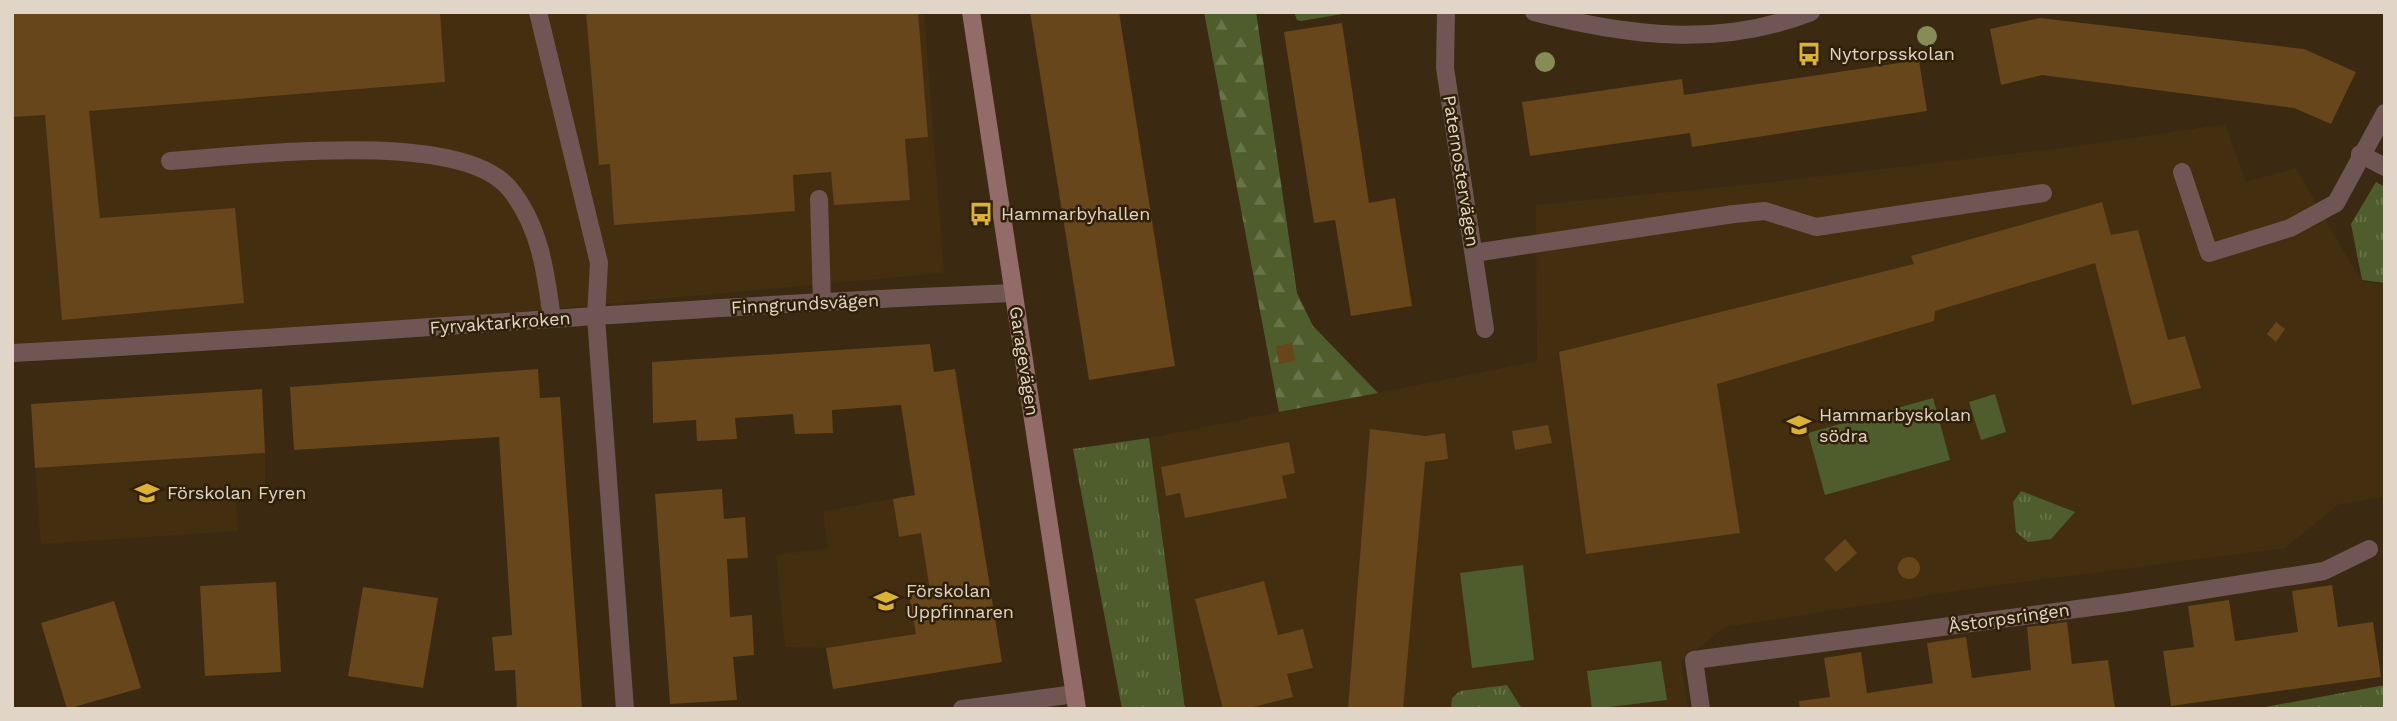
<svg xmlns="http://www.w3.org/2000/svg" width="2397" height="721" font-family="'Work Sans',sans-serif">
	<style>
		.built { fill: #442e10 }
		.grass { fill: url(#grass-tufts) }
		.forest { fill: url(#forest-firs) }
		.pitch { fill: #4f5d2d }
		.building { fill: #66461a }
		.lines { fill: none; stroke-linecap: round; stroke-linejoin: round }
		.lane { stroke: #6f5654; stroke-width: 18 }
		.street { stroke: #6f5654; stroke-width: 18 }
		.secondary { stroke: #936c69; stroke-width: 18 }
		.tree { fill: #878c57 }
		.labels { text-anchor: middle; stroke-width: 5; stroke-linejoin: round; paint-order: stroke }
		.poi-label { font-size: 18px; fill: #e0d5c7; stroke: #302008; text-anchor: start }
		.street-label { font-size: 18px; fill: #e0d5c7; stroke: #302008 }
	</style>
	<defs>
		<pattern id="grass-tufts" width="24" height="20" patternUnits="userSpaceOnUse" patternTransform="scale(1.75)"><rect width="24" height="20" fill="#4f5d2d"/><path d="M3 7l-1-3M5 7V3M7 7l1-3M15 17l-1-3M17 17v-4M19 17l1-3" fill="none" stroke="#68734a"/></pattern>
		<pattern id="forest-firs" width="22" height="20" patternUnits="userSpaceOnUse" patternTransform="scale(1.75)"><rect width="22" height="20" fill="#4f5d2c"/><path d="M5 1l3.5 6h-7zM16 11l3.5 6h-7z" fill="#687349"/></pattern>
	</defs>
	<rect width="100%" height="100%" fill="#3b2912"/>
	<g class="built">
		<path d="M12 12H924L944 273 12 358Z"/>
		<path d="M2225 124 2246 182 2296 168 2361 281 2385 284V497L2339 504 2285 548 1984 587 1725 627 1681 662 1688 709H1185L1149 438 1537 361 1536 205 1754 184 2071 147Z"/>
		<path d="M265 453V488L251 499 236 502 238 531 41 544 35 468Z"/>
		<path d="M975 492 1002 662 833 689 826 648 785 647 776 555 828 548 823 511 915 495Z"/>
	</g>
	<g class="grass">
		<path d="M1294 12H1354L1301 21 1297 20Z"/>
		<path d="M2376 182 2385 187V283L2362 280 2351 224Z"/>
		<path d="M1149 438 1185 709H1122L1073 449Z"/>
		<path d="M2021 491 2075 512 2051 539 2028 542 2016 532 2013 502Z"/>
		<path d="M1507 685 1522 709H1451L1452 698 1460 691Z"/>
		<path d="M2385 685V709H2258L2260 708Z"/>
	</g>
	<path class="forest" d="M1204 12H1256L1297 293 1313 326 1378 393 1279 412Z"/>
	<g class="pitch">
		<path d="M1995 394 2006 432 1981 440 1969 402Z"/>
		<path d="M1933 398 1950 460 1825 495 1808 433Z"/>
		<path d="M1523 565 1534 660 1472 668 1460 573Z"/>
		<path d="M1661 661 1667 700 1592 709 1587 671Z"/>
	</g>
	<g class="building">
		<path d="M12 12H440L445 82 89 111 100 218 235 208 244 303 62 320 45 115 12 117Z"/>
		<path d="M586 12H918L928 137 905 139 910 200 834 205 831 172 793 175 795 211 614 225 610 164 599 165Z"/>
		<path d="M1030 12H1119L1175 366 1089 380Z"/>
		<path d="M2040 18 2304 49 2356 72 2331 124 2294 108 2042 75 2001 85 1990 29Z"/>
		<path d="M1342 23 1369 203 1395 198 1412 306 1351 316 1335 220 1314 223 1284 32Z"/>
		<path d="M1919 60 1927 111 1692 147 1690 133 1530 156 1522 102 1682 79 1684 95Z"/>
		<path d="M2102 202 2111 235 2138 230 2168 340 2185 336 2201 388 2132 405 2095 263 1935 311 1934 321 1717 384 1740 533 1586 554 1559 352 1914 264 1911 256Z"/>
		<path d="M2276 322 2285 329 2276 342 2267 334Z"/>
		<path d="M1292 343 1295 361 1279 364 1276 346Z"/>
		<path d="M930 344 934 372 955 369 1002 662 833 689 826 648 916 634 909 595 930 591 921 533 899 537 893 499 915 495 901 405 832 410 833 433 795 434 793 414 735 418 737 439 697 441 696 420 653 423 652 362Z"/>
		<path d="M538 369 540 398 560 397 582 709H517L515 670 495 671 492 637 512 635 499 437 294 450 290 387Z"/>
		<path d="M262 389 265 453 35 468 31 404Z"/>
		<path d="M1548 425 1552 443 1515 450 1512 431Z"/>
		<path d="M1370 429 1425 436 1445 433 1448 459 1425 462 1403 709H1348Z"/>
		<path d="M1289 442 1295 473 1282 476 1287 498 1185 518 1180 493 1166 496 1161 467Z"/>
		<path d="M722 489 724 519 745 517 748 558 727 559 730 617 752 615 754 655 733 657 737 700 670 704 655 494Z"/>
		<path d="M1845 539 1857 553 1836 572 1824 559Z"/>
		<circle cx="1909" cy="568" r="11"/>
		<path d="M1264 581 1278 635 1303 629 1313 668 1287 674 1293 697 1246 709H1223L1195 599Z"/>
		<path d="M276 582 281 672 205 676 200 586Z"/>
		<path d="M2332 585 2338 627 2373 622 2381 677 2171 706 2163 651 2194 647 2188 606 2229 600 2235 641 2298 632 2292 591Z"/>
		<path d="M363 587 438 598 423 688 348 676Z"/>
		<path d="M114 601 141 688 67 709 41 623Z"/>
		<path d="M2067 622 2072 664 2108 660 2115 709H1800L1799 701 1830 697 1824 658 1861 652 1867 693 1933 683 1927 643 1966 637 1972 678 2031 670 2027 627Z"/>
	</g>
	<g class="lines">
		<g class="lane">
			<path d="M2360 154 2385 167"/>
			<path d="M170 161C246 156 458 128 509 188 540 225 546 273 552 319"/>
			<path d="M2182 172 2209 253 2290 228 2336 203 2385 113"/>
			<path d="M819 199 822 302"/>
			<path d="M1474 253 1734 214 1765 211 1816 227 2043 193"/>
		</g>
		<g class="street">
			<path d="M538 12 599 263 596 317 625 709"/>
			<path d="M1446 12 1445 68 1485 329"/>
			<path d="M1534 12C1627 36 1719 48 1811 12"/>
			<path d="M12 353C346 336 679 306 1013 293"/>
			<path d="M962 709 1075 694"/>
			<path d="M1701 709 1694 660 2122 603 2324 571 2369 549"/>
		</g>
		<path class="secondary" d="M971 12 1077 709"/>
	</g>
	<g class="tree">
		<circle cx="1927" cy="36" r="10"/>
		<circle cx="1545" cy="62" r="10"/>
	</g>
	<defs>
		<g id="bus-bare" transform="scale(1.89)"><path d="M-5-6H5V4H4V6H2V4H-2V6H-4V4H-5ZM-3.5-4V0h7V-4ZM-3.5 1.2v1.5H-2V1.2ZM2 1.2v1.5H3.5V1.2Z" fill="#dbb233" stroke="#302008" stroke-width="2.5" paint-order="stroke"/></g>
		<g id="school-bare" transform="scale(1.89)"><path d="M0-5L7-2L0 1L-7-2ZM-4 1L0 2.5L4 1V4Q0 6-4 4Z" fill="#dbb233" stroke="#302008" stroke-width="2.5" paint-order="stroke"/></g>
	</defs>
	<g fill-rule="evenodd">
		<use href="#bus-bare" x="1809" y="54"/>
		<use href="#bus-bare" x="981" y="214"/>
		<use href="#school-bare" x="1799" y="425"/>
		<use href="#school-bare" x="147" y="493"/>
		<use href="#school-bare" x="886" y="601"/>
	</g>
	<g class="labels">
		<g class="poi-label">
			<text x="1829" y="60">Nytorpsskolan</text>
			<text x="1001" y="220">Hammarbyhallen</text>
			<text x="1819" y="421">Hammarbyskolan<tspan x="1819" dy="21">södra</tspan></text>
			<text x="167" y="499">Förskolan Fyren</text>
			<text x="906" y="597">Förskolan<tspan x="906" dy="21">Uppfinnaren</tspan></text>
		</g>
		<g class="street-label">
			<text transform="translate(1461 171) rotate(81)" y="6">Paternostervägen</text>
			<text transform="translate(805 304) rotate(-3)" y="6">Finngrundsvägen</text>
			<text transform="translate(500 323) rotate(-4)" y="6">Fyrvaktarkroken</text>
			<text transform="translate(1024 361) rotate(81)" y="6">Garagevägen</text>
			<text transform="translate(2009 618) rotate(-8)" y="6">Åstorpsringen</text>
		</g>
	</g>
	<rect width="2397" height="721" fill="none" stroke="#e0d5c7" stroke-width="28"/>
</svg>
